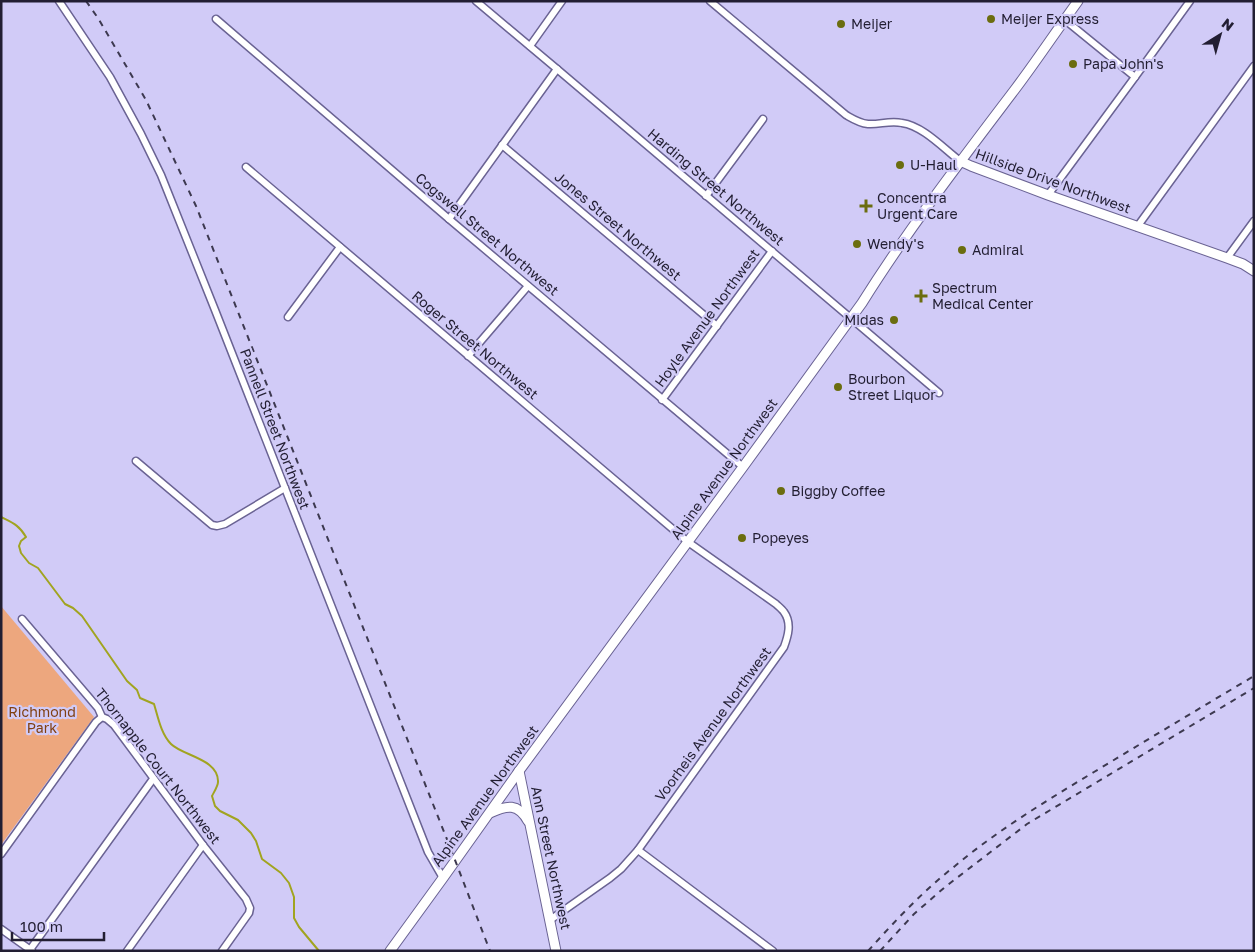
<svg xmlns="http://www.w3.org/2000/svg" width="1255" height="952" font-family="'Golos Text',sans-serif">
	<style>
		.green { fill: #eda77e }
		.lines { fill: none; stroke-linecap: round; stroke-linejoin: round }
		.stream { stroke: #a1a420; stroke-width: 2 }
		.street-casing { stroke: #6a6393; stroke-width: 9 }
		.secondary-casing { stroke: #6a6393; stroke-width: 11 }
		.street { stroke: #fff; stroke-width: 6 }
		.secondary { stroke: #fff; stroke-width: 9 }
		.rail { stroke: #3d3950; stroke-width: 2; stroke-dasharray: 6 6; stroke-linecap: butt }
		.poi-dot { fill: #6b6d0f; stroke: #d1cbf7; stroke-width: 2 }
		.labels { text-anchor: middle; stroke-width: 4.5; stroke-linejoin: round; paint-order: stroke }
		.poi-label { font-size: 14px; fill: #221e32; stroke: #d1cbf7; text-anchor: start }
		.street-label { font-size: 14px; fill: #221e32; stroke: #d1cbf7 }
		.park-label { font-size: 14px; fill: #804013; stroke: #d1cbf7 }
	</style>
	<rect width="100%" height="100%" fill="#d1cbf7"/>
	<path class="green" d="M1 606 94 717 1 845Z"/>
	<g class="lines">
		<path class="stream" d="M1 517C13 523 19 525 26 537L21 541 19 546 21 553 29 563 38 568 65 604 73 608 82 616 127 681 137 690 140 698 154 704C158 717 161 734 171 744 183 756 219 759 218 782 218 786 214 792 212 796L215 806 220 811 238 820 251 833 256 841 262 859 281 873 289 883 294 897V918L299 927 319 951"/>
		<g class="street-casing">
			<g id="street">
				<path d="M59 1 110 77 141 134 161 175 215 310 428 852 443 878"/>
				<path d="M476 1 557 69 939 393"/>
				<path d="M710 1 846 115C853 119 859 123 868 124 879 125 890 120 902 123 923 126 943 148 960 161"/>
				<path d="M216 19 449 219 743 467"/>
				<path d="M1065 20 1135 77"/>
				<path d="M530 46 562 1"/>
				<path d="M502 145 717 326"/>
				<path d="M246 167 688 542 776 604C778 606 782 609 784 612 792 623 788 636 784 647L638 850 621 869 610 878 550 920"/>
				<path d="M1048 195 1135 77 1190 1"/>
				<path d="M706 196 763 119"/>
				<path d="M449 219 557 69"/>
				<path d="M1137 227 1254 66"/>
				<path d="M1227 258 1254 221"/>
				<path d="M288 317 340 247"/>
				<path d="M468 356 528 286"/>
				<path d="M662 400 772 251"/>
				<path d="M136 461 212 525 217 526 225 524 285 488"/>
				<path d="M22 619 98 708 102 717 107 719 114 725 203 845 246 899 250 908 249 913 222 951"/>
				<path d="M638 850 773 951"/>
				<path d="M1 854 96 722 102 717"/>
				<path d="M1 929 32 951"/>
				<path d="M29 951 153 779"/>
				<path d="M127 951 203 845"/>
			</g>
		</g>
		<g class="secondary-casing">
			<g id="secondary">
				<path d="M960 161 971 166 1048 195 1227 258 1243 264 1254 271"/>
				<path d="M519 771 556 951"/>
				<path d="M490 813C507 805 518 803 528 821"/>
				<path d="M390 951 443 878 519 771 743 467 862 303C909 228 963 158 1016 88 1037 60 1057 30 1078 1"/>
			</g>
		</g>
		<use href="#street" class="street"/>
		<use href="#secondary" class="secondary"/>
		<g class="rail">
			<path d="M86 1 98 18 146 100 196 206 450 847 490 951"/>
			<path d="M868 951C895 921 923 891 955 866 998 830 1046 801 1094 772 1147 740 1200 708 1254 676"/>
			<path d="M880 951 914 914 945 887 1027 824 1254 688"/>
		</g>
	</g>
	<g class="poi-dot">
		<circle cx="991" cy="19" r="5"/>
		<circle cx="841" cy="24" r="5"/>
		<circle cx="1073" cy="64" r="5"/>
		<circle cx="900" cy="165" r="5"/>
		<path d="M863.5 198.5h5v5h5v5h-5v5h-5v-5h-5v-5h5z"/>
		<circle cx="857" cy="244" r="5"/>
		<circle cx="962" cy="250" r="5"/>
		<path d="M918.5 288.5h5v5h5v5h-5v5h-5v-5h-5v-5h5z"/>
		<circle cx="894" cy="320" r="5"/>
		<circle cx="838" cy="387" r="5"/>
		<circle cx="781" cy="491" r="5"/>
		<circle cx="742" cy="538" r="5"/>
	</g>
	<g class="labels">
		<g class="poi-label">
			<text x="1001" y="24">Meijer Express</text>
			<text x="851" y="29">Meijer</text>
			<text x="1083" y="69">Papa John's</text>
			<text x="910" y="170">U-Haul</text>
			<text x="877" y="203">Concentra<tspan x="877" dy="16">Urgent Care</tspan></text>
			<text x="867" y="249">Wendy's</text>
			<text x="972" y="255">Admiral</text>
			<text x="932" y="293">Spectrum<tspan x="932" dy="16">Medical Center</tspan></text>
			<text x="884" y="325" text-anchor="end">Midas</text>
			<text x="848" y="384">Bourbon<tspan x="848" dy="16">Street Liquor</tspan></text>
			<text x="791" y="496">Biggby Coffee</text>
			<text x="752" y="543">Popeyes</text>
		</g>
		<g class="street-label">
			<text transform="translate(1053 181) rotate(20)" y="5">Hillside Drive Northwest</text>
			<text transform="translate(716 187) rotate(40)" y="5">Harding Street Northwest</text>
			<text transform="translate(618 226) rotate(40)" y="5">Jones Street Northwest</text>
			<text transform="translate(487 234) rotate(40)" y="5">Cogswell Street Northwest</text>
			<text transform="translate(707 318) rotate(-54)" y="5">Hoyle Avenue Northwest</text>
			<text transform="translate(475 345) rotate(40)" y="5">Roger Street Northwest</text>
			<text transform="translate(275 429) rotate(69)" y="5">Pannell Street Northwest</text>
			<text transform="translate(724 469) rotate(-54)" y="5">Alpine Avenue Northwest</text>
			<text transform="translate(713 724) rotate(-54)" y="5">Voorheis Avenue Northwest</text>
			<text transform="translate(158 766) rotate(52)" y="5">Thornapple Court Northwest</text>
			<text transform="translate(485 796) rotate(-54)" y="5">Alpine Avenue Northwest</text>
			<text transform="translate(551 858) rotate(78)" y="5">Ann Street Northwest</text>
		</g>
		<g class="park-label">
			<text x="42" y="717">Richmond<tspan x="42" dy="16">Park</tspan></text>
		</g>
	</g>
	<rect width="1255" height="952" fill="none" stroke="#221e32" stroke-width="5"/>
	<g transform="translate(1220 35) rotate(37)" stroke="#d1cbf7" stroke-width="4" paint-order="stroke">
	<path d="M0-4L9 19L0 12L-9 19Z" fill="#221e32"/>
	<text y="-8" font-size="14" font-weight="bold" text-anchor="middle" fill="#221e32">N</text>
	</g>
	<path d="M12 932v8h92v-8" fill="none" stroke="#221e32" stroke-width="2.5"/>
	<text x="20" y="932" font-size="15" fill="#221e32" stroke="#d1cbf7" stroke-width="4" paint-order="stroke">100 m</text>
</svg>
